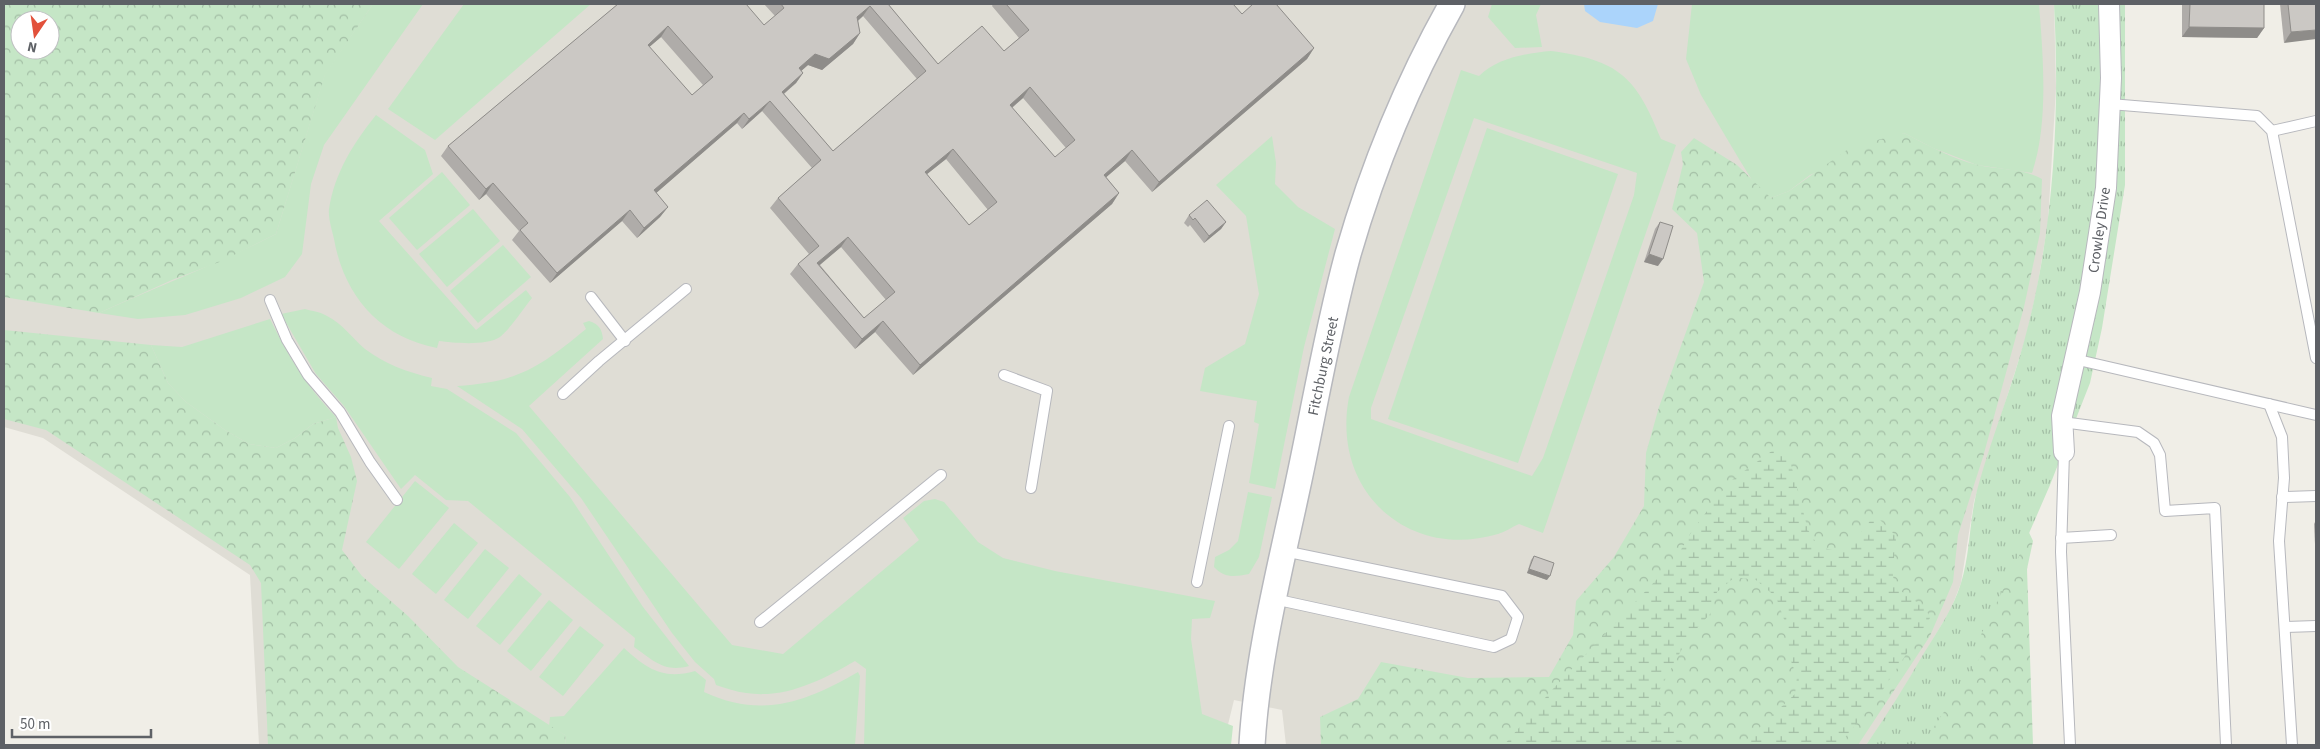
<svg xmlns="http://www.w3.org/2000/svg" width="2320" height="749" font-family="'Source Sans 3',sans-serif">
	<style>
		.education { fill: #dfddd5; fill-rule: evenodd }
		.grass { fill: #c5e6c6; fill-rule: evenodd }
		.forest { fill: url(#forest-crowns); fill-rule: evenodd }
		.wetland { fill: url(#wetland-marsh) }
		.park { fill: url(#park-tufts) }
		.water { fill: #abd4fb }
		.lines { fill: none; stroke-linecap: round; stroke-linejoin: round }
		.service-casing { stroke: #b7b8bd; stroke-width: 12 }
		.minor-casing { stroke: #b7b8bd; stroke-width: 22 }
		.tertiary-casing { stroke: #b7b8bd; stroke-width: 28 }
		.service { stroke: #fff; stroke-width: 10 }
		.minor { stroke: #fff; stroke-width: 20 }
		.tertiary { stroke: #fff; stroke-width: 25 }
		.wall { fill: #afaca9; fill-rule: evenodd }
		.shaded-wall { fill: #8e8c89 }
		.building { fill: #cbc8c4; stroke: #8e8c89; fill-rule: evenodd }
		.labels { text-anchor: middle; stroke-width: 4; stroke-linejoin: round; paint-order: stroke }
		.street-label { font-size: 15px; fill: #5e6166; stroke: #fff }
	</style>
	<defs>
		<pattern id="forest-crowns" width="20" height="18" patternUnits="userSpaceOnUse" patternTransform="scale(1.25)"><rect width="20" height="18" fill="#c5e6c6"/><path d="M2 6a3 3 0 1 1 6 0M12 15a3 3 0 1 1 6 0" fill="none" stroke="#a3bea5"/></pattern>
		<pattern id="wetland-marsh" width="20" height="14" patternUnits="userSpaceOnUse" patternTransform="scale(1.25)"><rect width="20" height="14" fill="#c5e6c6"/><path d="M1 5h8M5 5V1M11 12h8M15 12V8" fill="none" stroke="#a3bea5"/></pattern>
		<pattern id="park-tufts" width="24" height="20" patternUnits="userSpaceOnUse" patternTransform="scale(1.25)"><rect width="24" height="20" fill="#c5e6c6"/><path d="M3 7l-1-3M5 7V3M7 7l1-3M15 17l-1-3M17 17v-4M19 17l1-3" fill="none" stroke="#a3bea5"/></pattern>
	</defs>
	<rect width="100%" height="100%" fill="#f0eee7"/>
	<path class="education" d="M4 4H2054L2056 88 2048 222 2037 289 2026 337 1974 501 1961 583 1951 609 1888 714 1866 745H1286L1282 710 1234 700 1223 745H259L250 575 43 438 4 427ZM20 20H50V50H20Z"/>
	<g class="grass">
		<path d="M373 4H423L324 145 311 184 302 254 285 277 241 298 185 315 138 319 99 313C158 286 218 264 276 234L325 74Z"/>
		<path d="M464 4H591L435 140 388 109Z"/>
		<path d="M1492 4H1541L1536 15 1542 47 1515 48 1488 17Z"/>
		<path d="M1692 4H2039C2043 56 2049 123 2032 173L1977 165 1933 148 1904 133 1810 175 1789 191 1771 198 1755 185 1739 159 1701 95 1686 59Z"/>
		<path d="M1551 51C1618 60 1636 76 1661 139L1676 145 1543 533 1519 524C1512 527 1505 532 1498 534 1407 561 1331 490 1349 397L1461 70 1479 76C1497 58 1527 53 1551 51ZM1474 118 1637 173 1634 195 1543 458 1532 476 1371 419V408Z"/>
		<path d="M376 115 425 150 433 174 379 221 476 330 526 290 532 298C523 309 511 328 500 337 487 346 454 343 439 341L437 348C380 337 344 296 334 239 332 230 328 218 329 209 335 172 353 144 376 115Z"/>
		<path d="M1487 128 1618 174 1518 463 1388 419Z"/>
		<path d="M1272 136 1276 163 1275 184 1298 207 1335 229 1304 347 1275 489 1249 483 1259 424 1254 422 1257 401 1200 391 1205 368 1245 344 1259 294 1246 216 1216 185Z"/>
		<path d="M442 172 470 205 417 250 389 218Z"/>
		<path d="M473 209 500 241 447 287 419 254Z"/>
		<path d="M503 245 531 277 478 323 450 291Z"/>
		<path d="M305 309C312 311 321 312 327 316 343 324 352 338 365 349 385 364 407 372 432 378L431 386 447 389 516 433 570 497 643 607 689 666C664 673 653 660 634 647L635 638 468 501 446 500 415 475 401 489 344 406 316 374 281 314Z"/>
		<path d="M270 319C290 359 305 384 336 417L313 424 295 438 276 448 249 444 225 430 186 402 168 383 151 345 182 347Z"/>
		<path d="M589 321C599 324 602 329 603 339L529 406 732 645 783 654 919 540 903 518 924 501 935 499 944 502 978 542 1003 558 1055 571 1215 601 1210 618 1192 619 1191 639 1202 714 1233 726 1231 745H864L866 669 855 661C822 680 786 699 746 693 736 692 726 688 716 685L714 679 695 662 672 633 581 498 522 429 457 386C519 382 540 367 586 329L583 323Z"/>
		<path d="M415 481 449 508 399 569 366 542Z"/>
		<path d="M1248 492 1272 497 1259 557 1249 574C1234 577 1224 578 1214 567L1215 557 1229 550 1238 541Z"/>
		<path d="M454 523 478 543 436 594 412 574Z"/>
		<path d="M485 549 509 568 468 619 444 600Z"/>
		<path d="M519 574 542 594 500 645 476 626Z"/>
		<path d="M549 600 573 620 531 671 507 651Z"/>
		<path d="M580 626 604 645 563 696 539 677Z"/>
		<path d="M624 648C647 669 663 680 695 671L706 680 704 692C762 719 806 702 858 672L860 676 855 745H566L565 735 549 726 550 717 564 716Z"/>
	</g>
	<g class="forest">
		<path d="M4 4H373L325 75 276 234 222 261 172 280 99 313 4 297ZM20 20H50V50H20Z"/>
		<path d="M1904 133C1927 145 1953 159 1978 165 2000 170 2023 168 2042 179L2040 233 2024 307 1983 457 1958 535 1953 582 1930 636 1858 745H1321L1320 717 1358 699 1381 662 1468 678 1549 677 1573 635 1576 601 1614 557 1644 506 1646 453 1659 407 1704 282 1697 233 1672 209 1683 164 1681 152 1694 138 1737 165 1771 198 1789 191 1851 147Z"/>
		<path d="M4 330 151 345 168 383 186 402 225 430 249 444 276 448 295 438 313 424 336 417 338 428 351 457 357 481 342 550 362 576 408 616 458 667 565 735 566 745H268L261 583 250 565 46 430 4 419Z"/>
		<path d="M2019 511 2033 541 2027 569 2033 745H1884Z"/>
	</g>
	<path class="wetland" d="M1776 448 1787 449 1808 530 1819 547 1837 551 1858 536 1875 515 1896 536C1896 547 1892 567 1893 576 1896 598 1924 598 1930 618L1880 694 1839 745H1741L1795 694 1797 677 1791 661 1785 622 1776 597 1756 580 1735 577 1717 592 1710 614 1688 638 1660 689 1659 704 1679 739 1686 745H1504L1552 690 1675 560 1692 531 1729 482Z"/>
	<path class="park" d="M2054 4H2125V185L2102 328 2090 383 2050 485 2017 561 1976 645 1981 656 1922 745H1866C1887 715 1906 684 1924 653 1938 630 1953 609 1961 583 1971 551 1969 516 1979 483 1993 434 2012 387 2025 338 2054 230 2060 115 2054 4Z"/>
	<path class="water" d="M1584 4H1658L1653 21 1637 28 1600 22 1585 11Z"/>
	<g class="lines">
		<g class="service-casing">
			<g id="service">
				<path d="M2110 104 2257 116 2272 131 2316 358"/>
				<path d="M2272 131 2316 121"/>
				<path d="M591 297 625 341"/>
				<path d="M270 300 287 340 308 375 340 412 370 462 397 500"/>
				<path d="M2074 359 2316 415"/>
				<path d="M1004 375 1047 391 1031 488"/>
				<path d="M563 394 599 361 686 289"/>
				<path d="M2269 404 2282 437 2284 478 2279 541 2292 745"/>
				<path d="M2062 422 2138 432 2154 443 2160 455 2165 511 2215 508 2226 745"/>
				<path d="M2064 452 2061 552 2070 745"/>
				<path d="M2282 497 2316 496"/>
				<path d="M2061 538 2111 535"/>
				<path d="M1197 582 1229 426"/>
				<path d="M1274 599 1494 647 1511 639 1518 617 1502 596 1284 551"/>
				<path d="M760 622 941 475"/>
				<path d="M2285 627 2316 626"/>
			</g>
		</g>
		<g class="minor-casing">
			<path id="minor" d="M2064 452 2062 416 2090 292 2106 188 2111 78 2109 4"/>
		</g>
		<g class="tertiary-casing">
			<path id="tertiary" d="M1252 745C1257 659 1279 573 1297 489 1314 411 1327 331 1348 254 1373 167 1408 82 1452 4"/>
		</g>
		<use href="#service" class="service"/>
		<use href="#minor" class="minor"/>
		<use href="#tertiary" class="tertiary"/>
	</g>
	<g class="wall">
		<path d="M618 4 764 25 775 16 764 4H888L938 64 1004 51 1019 38 992 6 993 4H1233L1242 14 1314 48 1307 59 1152 192 1125 161 1106 177 1119 193 1112 204 913 375 875 332 855 349 790 274 798 264 809 254 770 208 778 198 812 168 762 111 742 129 737 123 656 193 668 207 660 217 637 238 622 221 550 283 512 240 519 231 486 194 479 200 441 156 448 146ZM863 16 917 79 833 151 784 94 796 83 803 73 801 71 808 65 822 70 853 44 860 33 858 21ZM661 37 703 85 692 95 649 47ZM1023 98 1066 148 1055 157 1012 108ZM946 159 988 210 969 225 927 174ZM841 247 886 300 864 318 820 265Z"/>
		<path d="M2182 4H2264V28L2257 38 2182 37Z"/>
		<path d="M2280 4H2316L2284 43Z"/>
		<path d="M1189 215 1226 222 1221 229 1204 243 1190 225 1188 227 1184 223Z"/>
		<path d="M1660 222 1658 266 1644 262 1655 229Z"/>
		<path d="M2316 520V565L2314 524Z"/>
		<path d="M1534 556 1547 580 1527 573 1531 560Z"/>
	</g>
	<g class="shaded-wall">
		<path d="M870 6 863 16 850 27 857 17Z"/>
		<path d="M668 26 661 37 640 55 648 45Z"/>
		<path d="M2189 27 2264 28 2257 38 2182 37Z"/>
		<path d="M2316 30V39L2284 43 2291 32Z"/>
		<path d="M860 33 853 44 822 70 808 65 792 79 799 68 815 54Z"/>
		<path d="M1314 48 1307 59 1152 192 1159 182Z"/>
		<path d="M803 73 796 83 774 102 782 92Z"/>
		<path d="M1030 87 1023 98 1002 116 1010 105Z"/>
		<path d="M770 101 762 111 742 129 749 119Z"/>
		<path d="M744 113 737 123 647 201 654 190Z"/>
		<path d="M953 149 946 159 917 182 925 172Z"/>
		<path d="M1132 150 1125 161 1096 186 1104 175Z"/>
		<path d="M493 183 486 194 479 200 486 189Z"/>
		<path d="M1119 193 1112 204 913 375 920 365Z"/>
		<path d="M668 207 660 217 637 238 644 228Z"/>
		<path d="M630 210 622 221 550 283 557 273Z"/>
		<path d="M1226 222 1221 229 1204 243 1209 236Z"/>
		<path d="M848 237 841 247 810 273 817 263Z"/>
		<path d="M1649 254 1663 259 1658 266 1644 262Z"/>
		<path d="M883 321 875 332 855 349 862 339Z"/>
		<path d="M1529 569 1550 576 1547 580 1527 573Z"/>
	</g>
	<g class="building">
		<path d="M618 4H746L764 25 784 8 781 4H888L938 64 982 26 1004 51 1029 30 1006 4H1233L1242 14 1253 4H1276L1314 48 1159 182 1132 150 1104 175 1119 193 920 365 883 321 862 339 798 264 819 246 778 198 821 160 770 101 749 119 744 113 654 190 668 207 644 228 630 210 557 273 520 230 528 223 493 183 486 189 448 146ZM870 6 926 71 833 151 782 92 803 73 799 68 815 54 829 59 860 33 857 17ZM668 26 713 77 692 95 648 45ZM1030 87 1075 140 1055 157 1010 105ZM953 149 997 202 969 225 925 172ZM848 237 895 292 864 318 817 263Z"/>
		<path d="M2190 4H2264V28L2189 27Z"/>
		<path d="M2288 4H2316V30L2291 32Z"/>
		<path d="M1207 200 1226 222 1209 236 1195 218 1193 220 1189 215Z"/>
		<path d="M1660 222 1673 226 1663 259 1649 254Z"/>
		<path d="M1534 556 1554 563 1550 576 1529 569Z"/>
	</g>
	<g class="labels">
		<g class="street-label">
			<text transform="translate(2099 230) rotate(-82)" y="5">Crowley Drive</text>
			<text transform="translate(1323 366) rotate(-78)" y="5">Fitchburg Street</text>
		</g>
	</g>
	<rect width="2320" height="749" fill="none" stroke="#5e6166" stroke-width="10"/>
	<g transform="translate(35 35) rotate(193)"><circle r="24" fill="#ffffff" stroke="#bfc0c2"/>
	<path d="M0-4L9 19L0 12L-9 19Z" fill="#e2513b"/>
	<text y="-8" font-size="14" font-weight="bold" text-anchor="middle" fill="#5e6166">N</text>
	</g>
	<path d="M12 729v8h139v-8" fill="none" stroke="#5e6166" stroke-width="2.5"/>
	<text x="20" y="729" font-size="15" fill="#5e6166" stroke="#ffffff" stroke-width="4" paint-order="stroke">50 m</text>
</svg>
